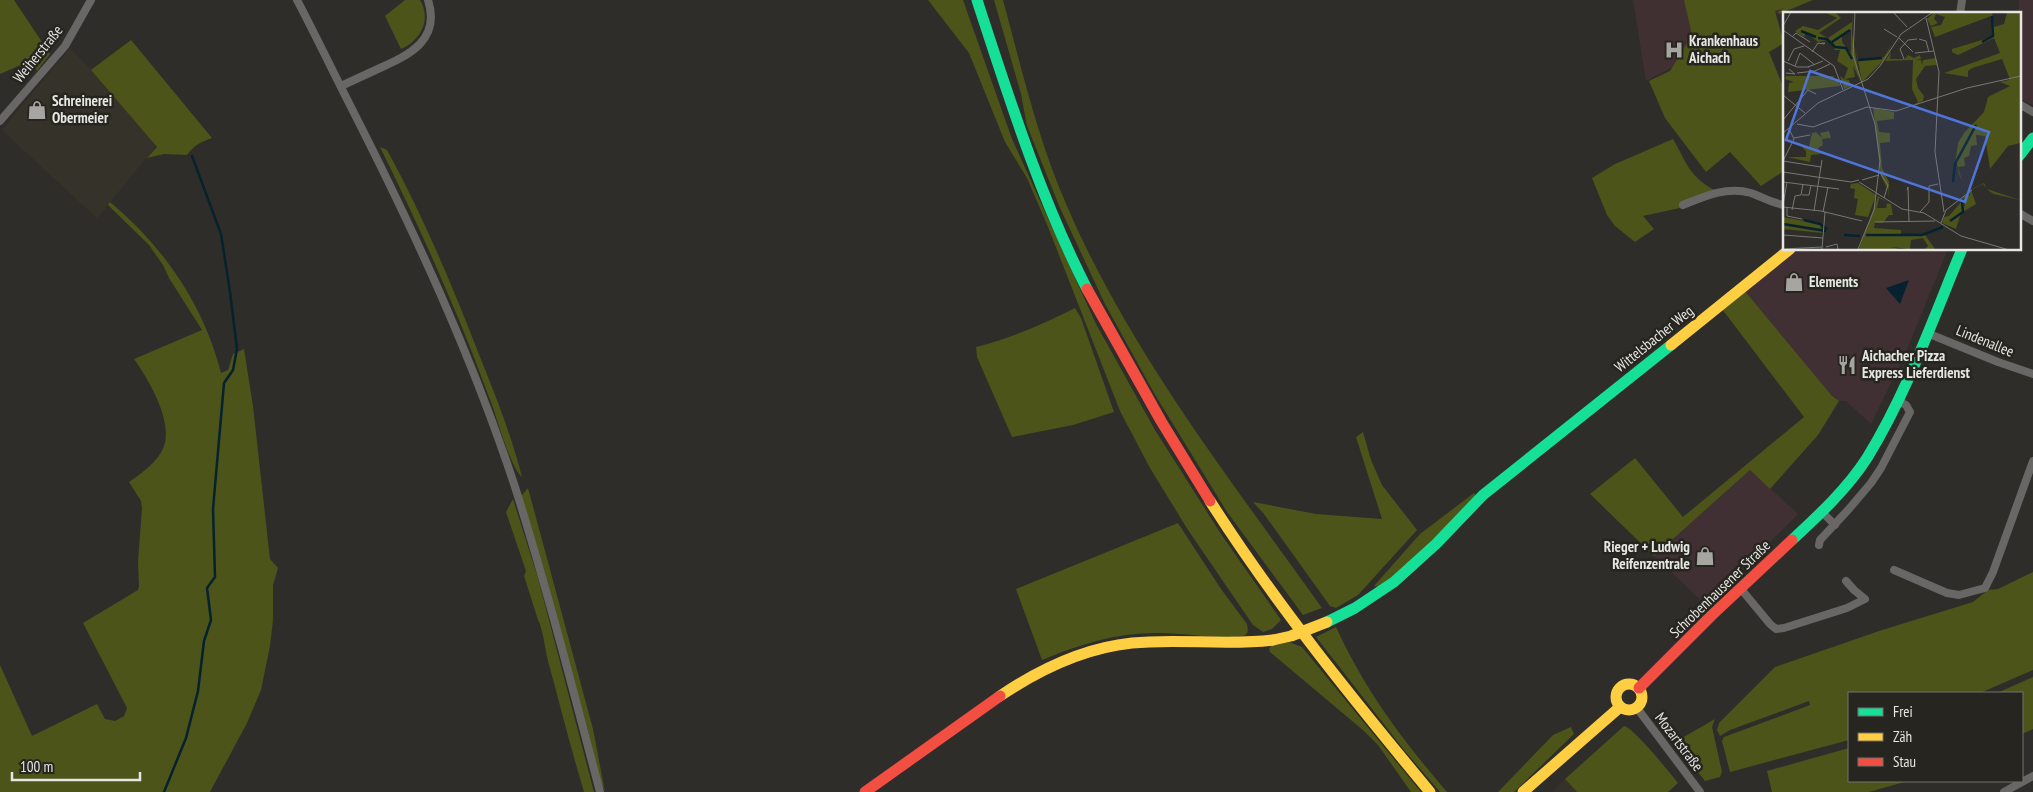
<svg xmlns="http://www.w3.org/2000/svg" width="2033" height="792" font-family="'PT Sans Narrow',sans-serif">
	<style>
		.commercial { fill: #403033 }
		.built { fill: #353329 }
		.medical { fill: #413031 }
		.green { fill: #4c541a }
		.water { fill: #05222e }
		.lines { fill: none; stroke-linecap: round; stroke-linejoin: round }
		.stream { stroke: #05222e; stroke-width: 2.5 }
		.street { stroke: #686766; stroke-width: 8 }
		.fast { stroke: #16e098; stroke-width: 11 }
		.slow { stroke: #ffcf43; stroke-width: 11 }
		.jam { stroke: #f24e42; stroke-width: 11 }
		.slow-bridge { stroke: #ffcf43; stroke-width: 11 }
		.labels { text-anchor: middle; stroke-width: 5; stroke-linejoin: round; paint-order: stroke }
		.poi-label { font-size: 15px; font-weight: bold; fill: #e6e6e2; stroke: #26251f; text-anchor: start }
		.street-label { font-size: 15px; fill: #e6e6e2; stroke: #26251f }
		.inset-river { fill: none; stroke: #05222e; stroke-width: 2.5 }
		.inset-road { fill: none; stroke: #787774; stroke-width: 1 }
		.view { fill: #4f74da; fill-opacity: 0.15; stroke: #4f74da; stroke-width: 2.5 }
		.inset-edge { fill: none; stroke: #e6e6e2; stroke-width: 2.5 }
	</style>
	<rect width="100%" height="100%" fill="#2e2d2a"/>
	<g class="commercial">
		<path d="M2019 0H2033V105L2019 98Z"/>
		<path d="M1798 249H1948L1906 352 1871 424 1846 401H1839L1832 397 1744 290Z"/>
		<path d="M1750 470 1798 514 1744 568 1705 604 1654 556Z"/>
	</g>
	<g class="built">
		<path d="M70 48 91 70 156 146 97 218 2 130Z"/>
		<path d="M1565 779 1577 792H1552Z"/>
	</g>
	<path class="medical" d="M1633 0H1808L1778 13 1646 81Z"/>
	<g class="green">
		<path d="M0 0H14L50 54 37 71 30 61 0 74Z"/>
		<path d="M405 0H420C432 20 420 41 401 49L385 16Z"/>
		<path d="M928 0H963L1012 139 1096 324 1155 430 1221 534 1281 620 1272 629 1263 632 1253 625 1188 530 1150 468 1120 411 1048 227 1027 178 1005 142 969 53Z"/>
		<path d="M994 0H1003C1022 70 1038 140 1067 206 1130 352 1230 479 1322 608L1303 615 1227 512 1154 393 1105 304 1060 208 1027 126 1021 94Z"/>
		<path d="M1684 0H1813L1779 14 1778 12 1784 8 1775 11 1784 43 1769 52 1784 89V171L1761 186 1730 152 1706 172 1665 118 1649 81 1670 71 1692 35Z"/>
		<path d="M131 40 212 138C201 142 194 145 187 155L164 154 147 158 157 147 91 70Z"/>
		<path d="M1673 139C1687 163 1688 175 1714 190L1680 204V208L1643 216 1654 229 1635 242 1615 226 1607 215 1592 178 1615 164Z"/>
		<path d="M380 147 387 150C424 217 454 290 482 362 497 399 512 438 522 477 510 468 496 413 489 397 458 312 420 228 380 147Z"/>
		<path d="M110 202C163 246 204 305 221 373L228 370 233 354 244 349 253 406 270 559 278 568 273 585V620L270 646 261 690 247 723 210 792H0V665L32 736 97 704 105 719 115 721 124 716 127 708 83 623 138 590 139 586 138 562 142 508 141 501 129 482C142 473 159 461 164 446 173 420 148 379 134 359L202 330 169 278 163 265 149 245 108 205Z"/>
		<path d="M1744 290 1832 396 1839 401 1818 435 1770 489 1750 470 1654 556 1590 494 1635 458 1683 517 1804 417 1722 309Z"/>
		<path d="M1075 308 1081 318 1114 412 1073 425 1012 437 977 357 976 347C1010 339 1043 324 1075 308Z"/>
		<path d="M1363 432 1371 460 1382 485 1417 530 1358 595 1336 608 1330 606 1264 514 1253 502 1316 514 1382 519 1356 437Z"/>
		<path d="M528 488 593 729 605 792 598 774 587 727 521 496Z"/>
		<path d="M1474 493 1477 496 1429 547 1380 587 1374 586 1420 534Z"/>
		<path d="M513 499 538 578 594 792H584C571 749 560 705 548 661 545 649 543 629 538 620L524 576 526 571 506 512Z"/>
		<path d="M1178 523 1221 589 1247 624C1248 630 1249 635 1242 636 1222 640 1184 633 1161 633 1118 632 1081 644 1042 660L1016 589Z"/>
		<path d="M2033 572V670L1980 693H1849V740L1730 772 1722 741 1724 737 1810 705 1809 701 1730 730 1720 736 1717 730 1719 723 1775 667 1882 630 1973 602 1988 590 1998 589Z"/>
		<path d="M1336 627C1364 689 1403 741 1447 792H1440L1404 750 1316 637Z"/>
		<path d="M1289 642 1302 647 1421 792H1411L1378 745 1364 731 1270 652 1269 648 1272 645Z"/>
		<path d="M2033 677V729L2022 734V693H1997Z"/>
		<path d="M1715 719 1712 727 1722 772 1720 777 1705 781 1675 742Z"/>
		<path d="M1624 726C1633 727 1670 773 1678 783L1668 792H1577L1565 779Z"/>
		<path d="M1571 727 1574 734 1514 792H1498L1553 735Z"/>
		<path d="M1849 748V781H1908L1869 792H1772L1767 771Z"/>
	</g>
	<path class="water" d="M1909 280 1900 304 1886 288Z"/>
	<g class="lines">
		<path class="stream" d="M164 792 186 738 198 691 204 641 211 620 207 588 215 577 213 509 224 383 233 370 237 349 230 292 221 234 192 156"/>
		<g class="street">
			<path d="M297 0C316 36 334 74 353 111 415 233 472 356 515 487 547 588 573 690 600 792"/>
			<path d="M1960 14 1962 0"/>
			<path d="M341 86C354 80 367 74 380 68 409 55 441 40 428 0"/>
			<path d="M2019 104 2033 112"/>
			<path d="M0 121 65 46 91 0"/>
			<path d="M1683 205C1705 196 1727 186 1751 193 1762 197 1772 203 1784 205"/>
			<path d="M2019 213 2033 221"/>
			<path d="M1927 333 1998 362 2033 374"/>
			<path d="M1822 512 1835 525"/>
			<path d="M1819 545 1820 540 1848 510 1871 483 1881 468 1910 412 1906 405 1898 401"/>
			<path d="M1894 570 1947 593 1959 595 1985 588 1993 572 2033 461"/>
			<path d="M1741 589 1770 624 1776 629 1784 628 1847 608 1865 599 1854 590 1846 581"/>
			<path d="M1637 708 1700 792"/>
			<path d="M2004 792 2033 776"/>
		</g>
		<g class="fast">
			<path d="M977 0C1009 98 1040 197 1087 289"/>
			<path d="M2019 156 2033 138"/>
			<path d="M1792 540C1819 515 1847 489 1867 458 1907 393 1933 319 1962 249"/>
			<path d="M1327 622 1355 608 1394 582 1436 544 1483 495 1671 345"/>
		</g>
		<g class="slow">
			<path d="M1671 345 1790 249"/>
			<path d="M1210 501C1275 603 1352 698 1430 792"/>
			<circle cx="1629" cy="697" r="13"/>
			<path d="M1000 696C1040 669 1083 648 1132 643 1179 638 1226 646 1273 640"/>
			<path d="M1523 792 1620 707"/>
		</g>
		<g class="jam">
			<path d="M1087 289 1161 421 1210 501"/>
			<path d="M1639 688 1712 615 1792 540"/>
			<path d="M865 792 1000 696"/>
		</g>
		<path class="slow-bridge" d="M1273 640 1291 636 1327 622"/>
	</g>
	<defs>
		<g id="hospital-bare" transform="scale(1.5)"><path d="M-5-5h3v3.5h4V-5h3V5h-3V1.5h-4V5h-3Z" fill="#a6a5a2" stroke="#26251f" stroke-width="2.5" paint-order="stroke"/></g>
		<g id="shop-bare" transform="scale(1.5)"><path d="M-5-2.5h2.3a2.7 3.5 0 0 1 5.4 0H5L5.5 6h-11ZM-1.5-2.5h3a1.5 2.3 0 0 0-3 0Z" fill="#a6a5a2" stroke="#26251f" stroke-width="2.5" paint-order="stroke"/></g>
		<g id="restaurant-bare" transform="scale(1.5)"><path d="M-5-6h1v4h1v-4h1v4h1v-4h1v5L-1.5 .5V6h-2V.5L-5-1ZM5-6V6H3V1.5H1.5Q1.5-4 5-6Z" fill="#a6a5a2" stroke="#26251f" stroke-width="2.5" paint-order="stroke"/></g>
	</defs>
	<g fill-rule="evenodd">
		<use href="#hospital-bare" x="1674" y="50"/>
		<use href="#shop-bare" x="37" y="110"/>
		<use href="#shop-bare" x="1794" y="282"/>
		<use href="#restaurant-bare" x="1847" y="365"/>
		<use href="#shop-bare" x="1705" y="556"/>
	</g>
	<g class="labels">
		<g class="poi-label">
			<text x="1689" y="46">Krankenhaus<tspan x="1689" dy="17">Aichach</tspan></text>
			<text x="52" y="106">Schreinerei<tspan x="52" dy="17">Obermeier</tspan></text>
			<text x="1809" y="287">Elements</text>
			<text x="1862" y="361">Aichacher Pizza<tspan x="1862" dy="17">Express Lieferdienst</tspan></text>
			<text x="1690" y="552" text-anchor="end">Rieger + Ludwig<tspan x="1690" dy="17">Reifenzentrale</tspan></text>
		</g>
		<g class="street-label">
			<text transform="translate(38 54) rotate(-51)" y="5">Weiherstraße</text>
			<text transform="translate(1654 339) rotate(-39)" y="5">Wittelsbacher Weg</text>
			<text transform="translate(1985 341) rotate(22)" y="5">Lindenallee</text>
			<text transform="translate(1720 589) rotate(-44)" y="5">Schrobenhausener Straße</text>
			<text transform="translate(1679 742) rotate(53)" y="5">Mozartstraße</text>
		</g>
	</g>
	<g transform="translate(1783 12)">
		<rect width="238" height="238" fill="#2e2d2a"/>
		<path d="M41 0H52L58 6 36 21 45 26 69 10 70 0 69 21 77 69 70 53 72 65 61 67 66 68 68 74 61 77 57 64 61 67 65 56 54 49 57 38H51L52 35 44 28 35 30 23 20 21 25 12 19 20 14 35 18 54 6ZM67 18H68V41L59 30V23ZM151 0H209L211 15 221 12 224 1 218 0H237V131L225 134 207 157 202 124 193 123 194 133 188 134 186 144 181 146 182 154 175 155 179 169 176 162 174 151 172 152 175 131 181 121 201 100 205 85 227 74 217 70 226 68V65L219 47 189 56 185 59V65L161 61 217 41 211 26 175 43 169 40V37L209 25 208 4 152 25 148 15 158 13 162 5 153 2 151 7 155 11 148 14 144 7ZM109 32 102 47 79 70 72 34 75 47 84 48 101 45ZM108 40 107 47H122L125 43 131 46 137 43 138 47 132 48H138L139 53 140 48 153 46 154 53 142 54 133 67 135 76 141 84 140 89 128 94 135 90 129 77 130 48 102 49ZM3 64H51L50 69H56L57 74 5 80 6 71 11 70 2 67ZM90 96 111 100V107L94 109 96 120 107 121V130L97 131 99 156 106 170 105 188V178L98 164ZM46 119 48 126 39 127 40 133 35 136 38 142 28 143 27 150 4 145H23V139L19 135H26L29 121 33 120 39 126 37 121ZM208 168 201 171 204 177 237 188 211 182 206 179 200 172 188 178 193 192 178 201 173 217 159 211 161 205 166 204 179 189 182 195 180 184 187 183V178L199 172ZM75 171 93 183 85 205 72 203 75 187 71 186 72 177 67 176 68 172ZM95 184 104 190 96 186 94 196H103L104 191 108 192 110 203H106L100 211 92 210 91 216 118 218V222H114L126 224H139L161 214 142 223 152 237H142L145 234 140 226 128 228 127 237 108 235 116 237H76ZM0 205 37 212 39 221 0 217Z" fill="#4c541a" fill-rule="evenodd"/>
		<path class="inset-river" d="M18 19 33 25M35 26 44 27 52 35 63 36 69 47M49 30 67 18M199 30 210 24 209 4M75 48 99 46M170 170 172 152 193 113M21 208 37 212 44 217M167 209 180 200 179 189M0 212 43 219M61 223 77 224M83 223H139L160 215"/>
		<path class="inset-road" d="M72 0 70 43 92 112 97 149 91 198 75 237M110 0 124 15M143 6 156 60 152 140 161 200M0 14 8 0M101 17 114 25M0 18 51 54 60 78M9 25 13 21 27 30M116 26 130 40M136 27 143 29 146 40M29 40 35 31 41 32 42 31H39M132 41 151 39M121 47 117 37 125 28 134 27M0 49 14 55H26M5 49 11 37 21 34M12 54 17 41 32 53M25 55 40 49M3 61 12 62 6 57M14 61 32 59 47 52M0 83 22 101M0 108 25 78 33 82M14 112 30 115 84 95 113 99 184 76 238 64M0 121 35 91 85 67 97 54 118 22 150 0M11 126 27 123M0 149 38 155M0 149 11 127 6 117M0 160 68 170 76 168M97 161 105 173 101 186M79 168 96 163M0 170 56 177M76 170 119 197 141 201 178 224 223 237M124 178 125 175 126 210M19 183H26L28 173M0 193 4 170M0 195 38 199 79 209M4 196V204L19 207M9 198 12 184 18 183 20 172M31 199 39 148M40 200 45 175M137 200 146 190V174L155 172M92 210 152 209M158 211 163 198 189 178M0 223 40 226M43 235 54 232 55 237M0 237 39 235M39 237 42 200"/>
		<path class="view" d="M27 59 206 120 182 190 3 128Z"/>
		<rect width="238" height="238" class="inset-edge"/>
	</g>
	<rect x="1848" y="692" width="175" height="90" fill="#26251f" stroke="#73726d"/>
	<rect x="1858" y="708" width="25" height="8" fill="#16e098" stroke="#73726d"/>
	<text x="1893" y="717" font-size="15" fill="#e6e6e2">Frei</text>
	<rect x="1858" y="733" width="25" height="8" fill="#ffcf43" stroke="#73726d"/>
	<text x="1893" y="742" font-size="15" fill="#e6e6e2">Zäh</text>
	<rect x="1858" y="758" width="25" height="8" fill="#f24e42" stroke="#73726d"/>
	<text x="1893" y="767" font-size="15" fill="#e6e6e2">Stau</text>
	<path d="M12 772v8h128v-8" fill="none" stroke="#e6e6e2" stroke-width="2.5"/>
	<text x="20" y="772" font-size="15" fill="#e6e6e2" stroke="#26251f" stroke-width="4" paint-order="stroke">100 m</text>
</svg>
